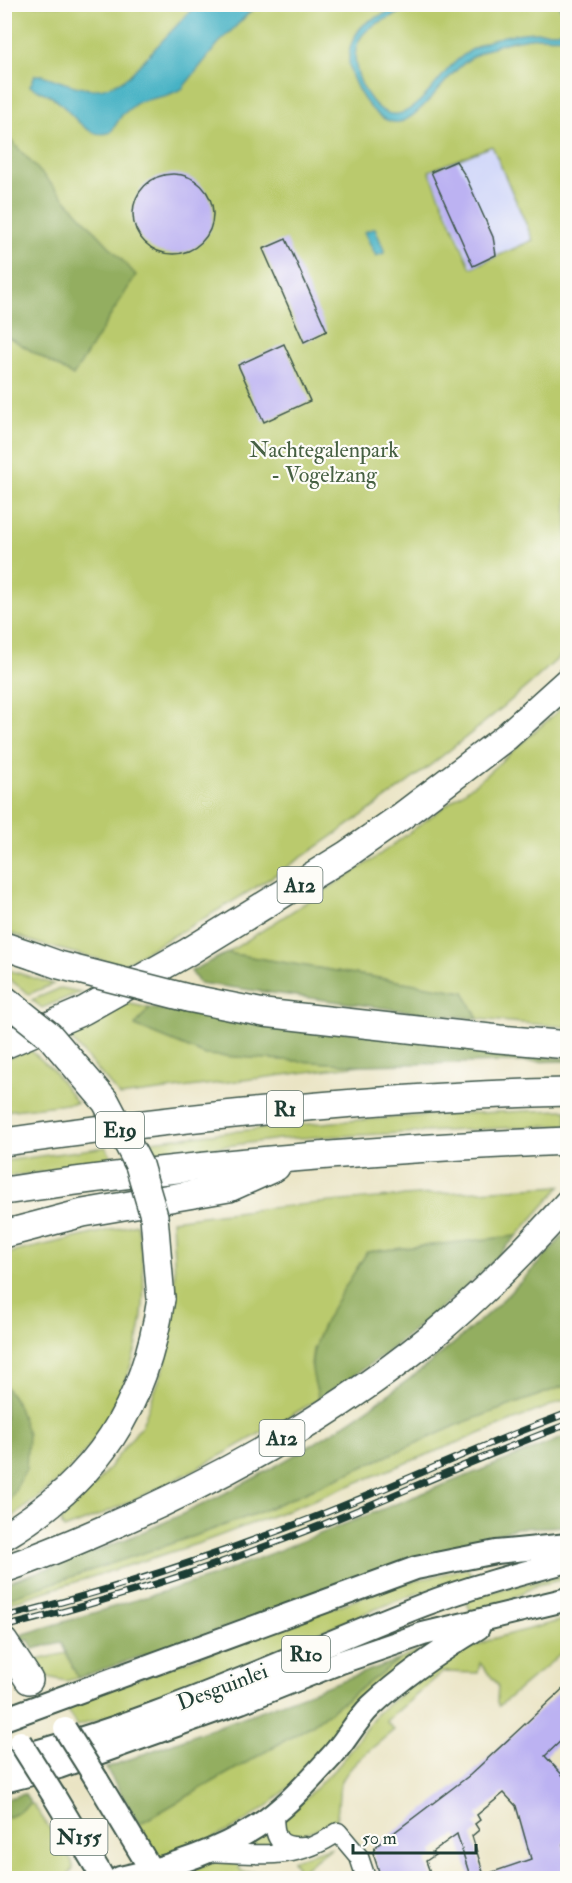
<svg xmlns="http://www.w3.org/2000/svg" width="572" height="1883" font-family="'IM FELL Double Pica',serif">
	<style>
		.built { fill: #d3d9f9 }
		.green { fill: #baca6d; stroke: #6c8450; stroke-width: 1.5; fill-rule: evenodd }
		.forest { fill: #93ae60; stroke: #59764a; stroke-width: 1.5 }
		.water { fill: #47b2c5; stroke: #33787c; stroke-width: 1.5 }
		.building { fill: #bcb2f2 }
		.lines { fill: none; stroke-linecap: round; stroke-linejoin: round }
		.minor-casing { stroke: #3d564a; stroke-width: 21 }
		.major-casing { stroke: #3d564a; stroke-width: 26 }
		.highway-casing { stroke: #3d564a; stroke-width: 30 }
		.minor { stroke: #fff; stroke-width: 18 }
		.major { stroke: #fff; stroke-width: 22 }
		.highway { stroke: #fff; stroke-width: 27 }
		.rail-casing { stroke: #1f3d34; stroke-width: 7 }
		.rail { stroke: #fdfcf7; stroke-width: 4.5; stroke-dasharray: 14; stroke-linecap: butt }
		.major-bridge-casing { stroke: #3d564a; stroke-width: 26; stroke-linecap: butt }
		.highway-bridge-casing { stroke: #3d564a; stroke-width: 30; stroke-linecap: butt }
		.major-bridge { stroke: #fff; stroke-width: 22 }
		.highway-bridge { stroke: #fff; stroke-width: 27 }
		.labels { text-anchor: middle; stroke-width: 4.5; stroke-linejoin: round; paint-order: stroke }
		.shield { fill: #fdfcf7; stroke: #62766e; stroke-width: 1.5 }
		.shield-label { font-size: 21px; font-weight: bold; fill: #1f3d34 }
		.park-label { font-size: 22px; fill: #466042; stroke: #fdfcf7 }
		.street-label { font-size: 22px; fill: #1f3d34; stroke: #fdfcf7 }
	</style>
	<rect width="100%" height="100%" fill="#fdfcf7"/>
	<filter id="ink" filterUnits="userSpaceOnUse"><feTurbulence type="fractalNoise" baseFrequency=".0167" numOctaves="2"/><feDisplacementMap in="SourceGraphic" scale="12" xChannelSelector="R" yChannelSelector="G"/><feConvolveMatrix kernelMatrix="1 2 1 2 8 2 1 2 1" color-interpolation-filters="sRGB"/></filter>
	<filter id="wash" filterUnits="userSpaceOnUse"><feTurbulence type="fractalNoise" baseFrequency=".008" numOctaves="4" result="noise"/><feDisplacementMap in="SourceGraphic" scale="24" xChannelSelector="R" yChannelSelector="G"/><feGaussianBlur stdDeviation="1.35" result="paint"/><feColorMatrix in="noise" values="0 0 0 0 0 0 0 0 0 0 0 0 0 0 0 0 0 1.4 0 .05"/><feComposite in="paint" operator="in"/></filter>
	<g filter="url(#wash)">
		<rect width="100%" height="100%" fill="#eae4c4"/>
		<path class="built" d="M492 146 533 240 497 255 498 257 472 268 429 171Z"/>
		<g class="green">
			<path d="M4 5H567V650C478 734 377 808 275 875 226 907 173 936 122 965L39 944 5 931ZM492 146 533 240 471 268 429 171Z"/>
			<path d="M567 703V1027L478 1019 464 992 227 953 371 861 480 780Z"/>
			<path d="M5 969 53 984 29 994 5 976Z"/>
			<path d="M61 988 81 992 42 1008 32 1000Z"/>
			<path d="M126 1003 149 1008 135 1026 206 1055 361 1065 120 1096 64 1031Z"/>
			<path d="M30 1050 52 1069 77 1103 5 1111V1059Z"/>
			<path d="M567 1110V1125L279 1139 150 1156 143 1142C284 1124 426 1113 567 1110Z"/>
			<path d="M106 1147 114 1163 5 1177V1161Z"/>
			<path d="M561 1186 517 1236 367 1252 313 1349 311 1364 319 1399C236 1448 154 1496 64 1529L60 1521 98 1482 142 1425 165 1364 176 1297 172 1220C301 1202 431 1193 561 1186Z"/>
			<path d="M137 1224C142 1254 146 1285 142 1315 135 1374 105 1436 62 1477 44 1494 24 1508 5 1522V1509L26 1469 16 1402 5 1386V1254Z"/>
			<path d="M567 1385V1399L293 1508 200 1543 5 1604 4 1599 203 1533 260 1512 462 1423Z"/>
			<path d="M467 1568 471 1574 466 1580C449 1585 430 1589 413 1595 300 1635 193 1694 77 1726L64 1706 393 1586Z"/>
			<path d="M567 1574V1579L537 1585 505 1602 471 1612 465 1598Z"/>
			<path d="M567 1619V1649L499 1706 497 1702 498 1685 480 1663 478 1673 443 1672 386 1721 394 1730C379 1743 348 1765 341 1783 337 1796 340 1813 334 1825 322 1830 308 1828 297 1839L284 1838 282 1821 340 1764 376 1714 445 1659 492 1639Z"/>
			<path d="M417 1652 419 1658 304 1774 269 1805 233 1829 191 1848 161 1857 154 1853 139 1824 312 1725 400 1659Z"/>
			<path d="M66 1653 78 1678 66 1681 48 1677 37 1660Z"/>
			<path d="M25 1794 31 1804H33L72 1861 73 1869 66 1877 5 1874 4 1799Z"/>
			<path d="M267 1830 272 1845 262 1849 251 1845 250 1843Z"/>
			<path d="M329 1848H331C321 1855 311 1865 300 1870 269 1883 221 1878 187 1878 197 1861 216 1861 234 1859L242 1872 291 1871 298 1868 292 1860Z"/>
		</g>
		<g class="forest">
			<path d="M4 133 136 275 73 376 5 335Z"/>
			<path d="M227 953 464 992 478 1019 414 1012 199 983 191 971Z"/>
			<path d="M149 1008 567 1059V1061L361 1065 206 1055 135 1026Z"/>
			<path d="M567 1231V1385L462 1423 260 1512 203 1533 5 1599V1583C44 1570 85 1556 124 1540 289 1471 451 1369 567 1231Z"/>
			<path d="M517 1236 476 1278 384 1355 319 1399C316 1387 311 1375 312 1362 313 1330 350 1281 367 1252Z"/>
			<path d="M5 1386 16 1402 28 1434 26 1469 5 1509Z"/>
			<path d="M567 1436V1526L516 1528 78 1678 61 1642 33 1649 29 1640 24 1641 21 1635 211 1577Z"/>
			<path d="M400 1659 312 1725 139 1824 106 1768Z"/>
			<path d="M25 1794 31 1804 14 1815 5 1818V1799Z"/>
		</g>
		<g class="water">
			<path d="M196 5H255L252 10 218 44 182 89 168 95 138 102 122 115 111 132C85 142 71 108 52 97 45 92 37 91 30 86L35 75H42C75 86 97 100 129 76Z"/>
			<path d="M403 5H414C401 14 384 18 370 28 345 46 356 81 372 101 402 139 432 85 452 65 459 58 469 51 478 46 501 33 531 31 558 32L564 29 565 18 559 5H567V36C559 39 549 37 540 37 513 39 489 45 467 61 447 74 420 119 399 122 374 125 348 81 349 59 349 50 352 40 357 33 367 16 388 15 403 5Z"/>
			<path d="M375 228 384 250V253L376 256 364 232Z"/>
		</g>
		<g id="blocks">
			<g class="building">
				<path d="M456 161 466 177 493 237 496 255 473 266 431 172Z"/>
				<circle cx="173" cy="214" r="40"/>
				<path d="M286 239 327 331 304 342 263 249Z"/>
				<path d="M284 344 310 401 264 422 238 365Z"/>
				<path d="M567 1685V1735L545 1756 567 1780V1840L563 1844 567 1859V1878H481V1876L531 1859 516 1806 504 1793 477 1815 480 1820 475 1824 479 1830 472 1836 483 1872 470 1876 457 1834 432 1852 435 1855 426 1861 432 1878H381L373 1853 375 1847 470 1775Z"/>
			</g>
		</g>
	</g>
	<g filter="url(#ink)">
		<use href="#blocks" fill-opacity="0" stroke="#3d564a" stroke-width="1.5"/>
		<g class="lines">
			<g class="minor-casing">
				<g id="minor">
					<path d="M274 1813C274 1837 277 1848 304 1846"/>
					<path d="M209 1852C257 1854 296 1862 338 1832L359 1857 366 1878"/>
				</g>
			</g>
			<g class="major-casing">
				<g id="major">
					<path d="M4 1719 416 1568 496 1552 568 1545"/>
					<path d="M4 1760C148 1726 286 1658 423 1605 470 1587 519 1574 568 1561"/>
					<path d="M97 1780 156 1878"/>
					<path d="M4 1781 59 1767 241 1702 341 1662 423 1634 568 1599"/>
					<path d="M54 1796 103 1878"/>
					<path d="M120 1878C166 1868 215 1853 256 1827 283 1810 307 1783 329 1759 345 1743 355 1721 371 1706 404 1675 440 1651 478 1628"/>
				</g>
			</g>
			<g class="highway-casing">
				<g id="highway">
					<path d="M4 946 34 956"/>
					<path d="M188 998 264 1013 499 1039 568 1045"/>
					<path d="M4 1045 83 1011 188 952 346 855 402 816 506 737 568 681"/>
					<path d="M4 1142C191 1116 379 1096 568 1092"/>
					<path d="M4 1191C191 1163 380 1149 568 1141"/>
					<path d="M4 1234 83 1213 229 1188 276 1167"/>
					<path d="M4 1536C98 1480 145 1406 161 1299"/>
					<path d="M4 1569C37 1558 70 1544 102 1530 218 1480 332 1417 431 1337 480 1296 525 1251 568 1203"/>
					<path d="M4 1642 29 1680"/>
				</g>
			</g>
			<use href="#minor" class="minor"/>
			<use href="#major" class="major"/>
			<use href="#highway" class="highway"/>
			<g class="rail-casing">
				<g id="rail">
					<path d="M4 1617C112 1591 217 1555 320 1515 403 1482 484 1444 568 1413"/>
					<path d="M4 1627C113 1600 220 1565 324 1524 405 1491 485 1455 568 1424"/>
				</g>
			</g>
			<use href="#rail" class="rail"/>
			<g class="major-bridge-casing">
				<g id="major-bridge">
					<path d="M65 1729 97 1780"/>
					<path d="M20 1742 54 1796"/>
				</g>
			</g>
			<g class="highway-bridge-casing">
				<g id="highway-bridge">
					<path d="M34 956 59 965 188 998"/>
					<path d="M4 999 49 1035 106 1102 139 1165 154 1216 161 1299"/>
				</g>
			</g>
			<use href="#major-bridge" class="major-bridge"/>
			<use href="#highway-bridge" class="highway-bridge"/>
		</g>
	</g>
	<g class="labels">
		<g class="shield">
			<rect x="277.5" y="867" width="45" height="36" rx="4.5"/>
			<rect x="267" y="1091" width="36" height="36" rx="4.5"/>
			<rect x="96" y="1112" width="48" height="36" rx="4.5"/>
			<rect x="259.5" y="1420" width="45" height="36" rx="4.5"/>
			<rect x="282" y="1636" width="48" height="36" rx="4.5"/>
			<rect x="50.5" y="1819" width="57" height="36" rx="4.5"/>
		</g>
		<g class="shield-label">
			<text x="300" y="892">A12</text>
			<text x="285" y="1116">R1</text>
			<text x="120" y="1137">E19</text>
			<text x="282" y="1445">A12</text>
			<text x="306" y="1661">R10</text>
			<text x="79" y="1844">N155</text>
		</g>
		<g class="park-label">
			<text x="324" y="457">Nachtegalenpark<tspan x="324" dy="25">- Vogelzang</tspan></text>
		</g>
		<g class="street-label">
			<text transform="translate(222 1686) rotate(-21)" y="8">Desguinlei</text>
		</g>
	</g>
	<rect width="572" height="1883" fill="none" stroke="#fdfcf7" stroke-width="24"/>
	<path d="M353 1844v9h123v-9" fill="none" stroke="#1f3d34" stroke-width="3"/>
	<text x="362" y="1844" font-size="18" fill="#1f3d34" stroke="#fdfcf7" stroke-width="4.5" paint-order="stroke">50 m</text>
</svg>
